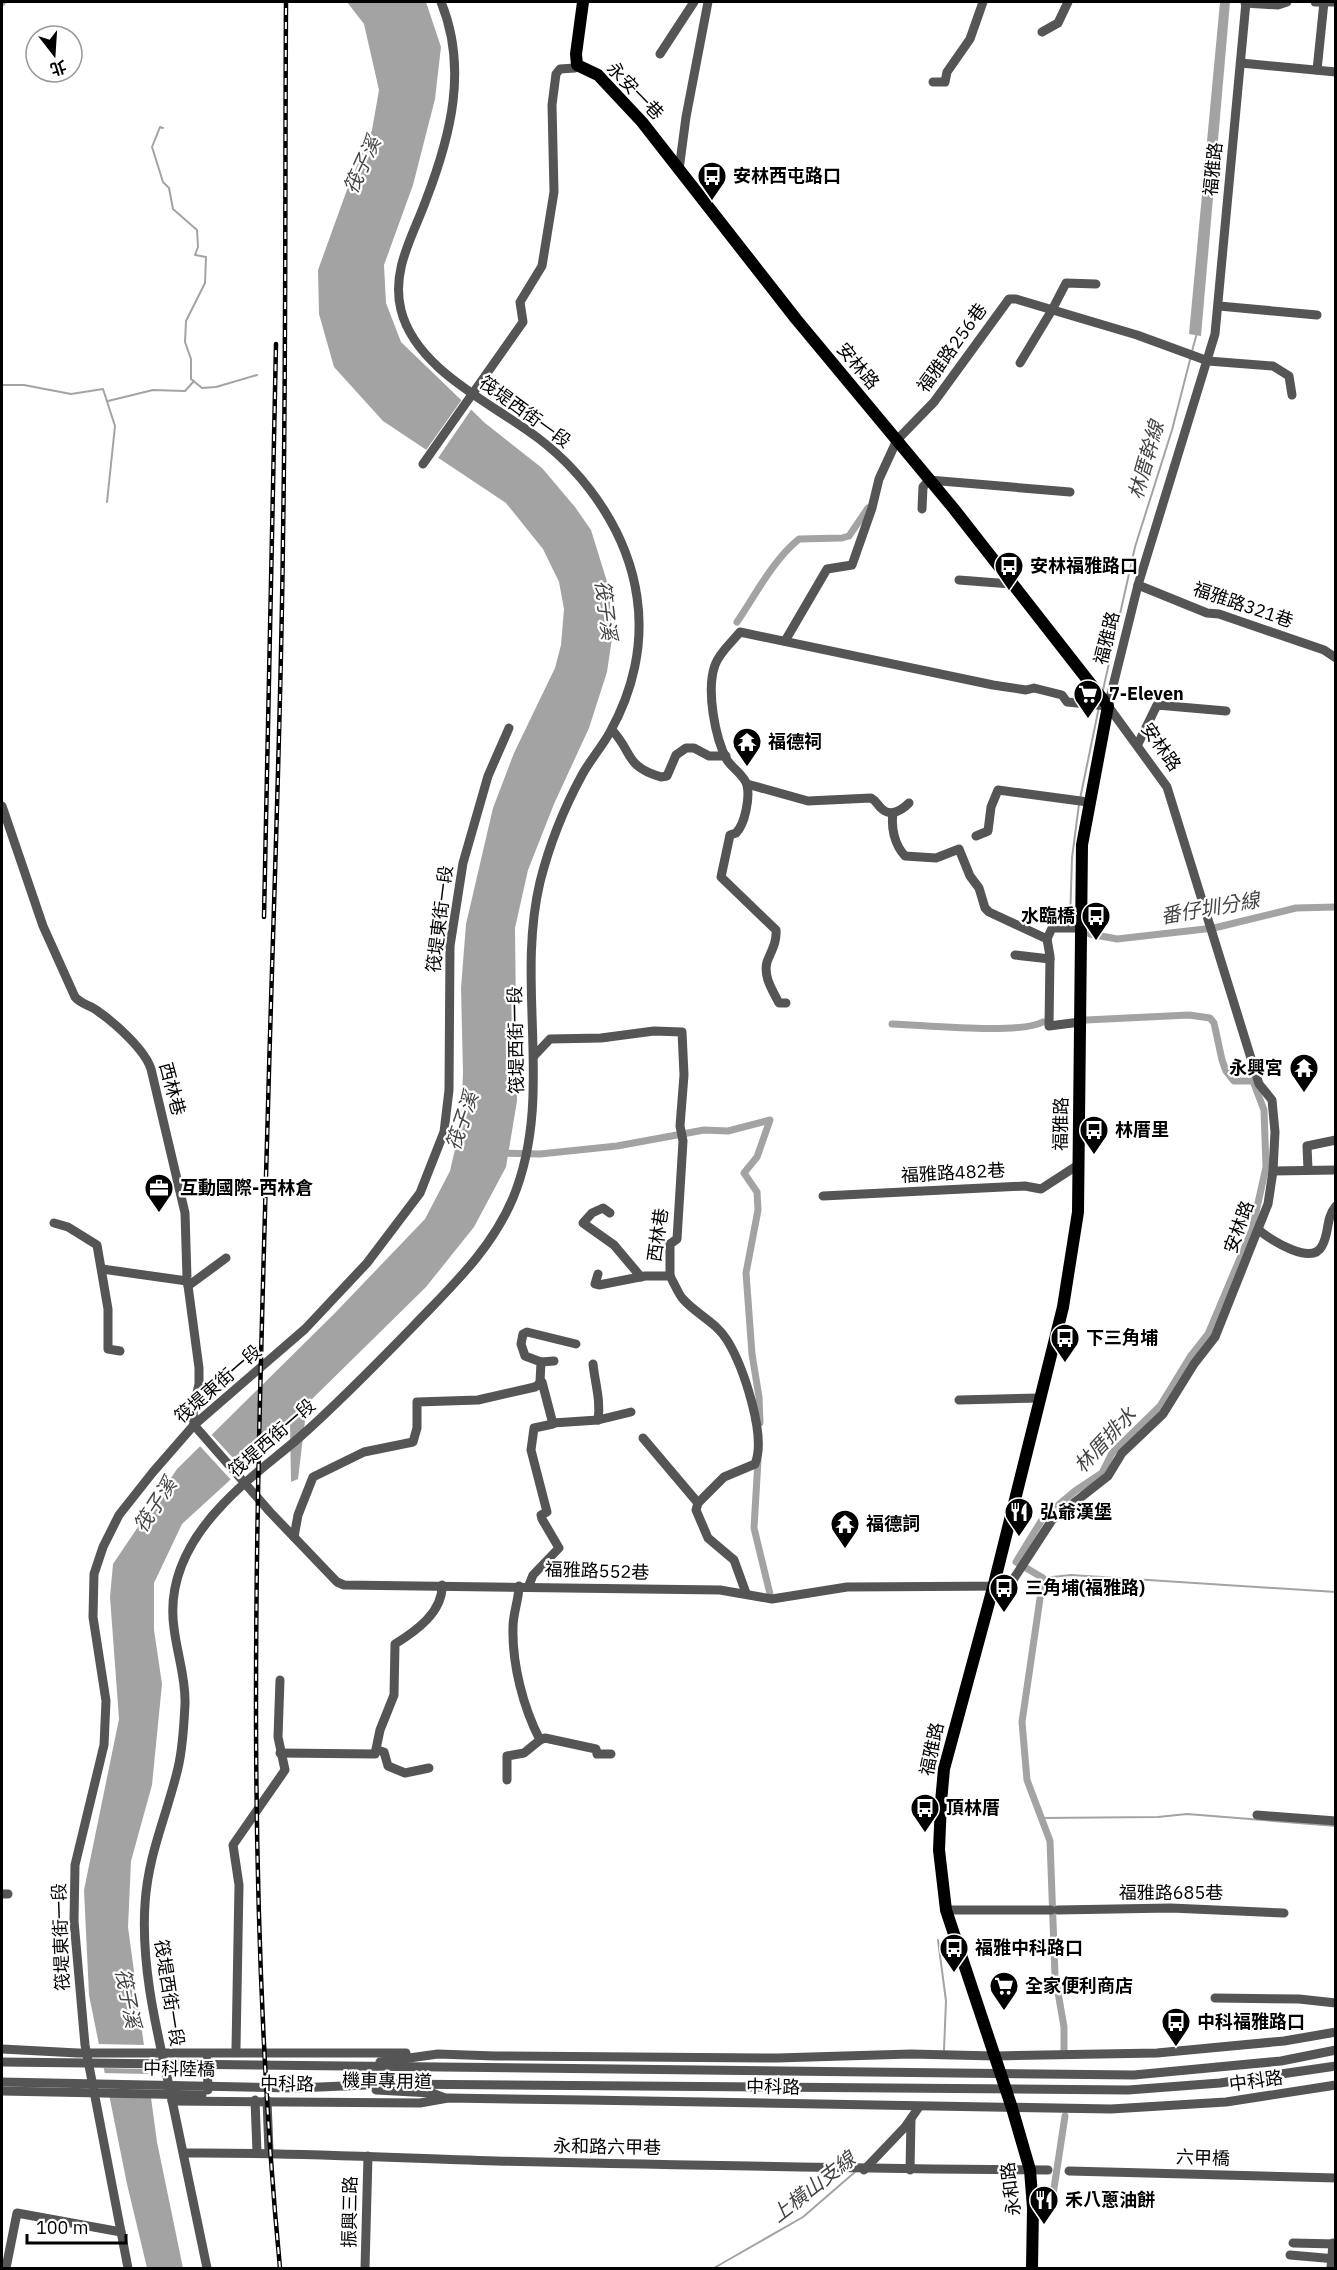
<svg xmlns="http://www.w3.org/2000/svg" width="1337" height="2270" font-family="'IBM Plex Sans','Noto Sans TC',sans-serif">
	<style>
		.water { fill: #a3a3a3 }
		.pier { fill: #fff }
		.lines { fill: none; stroke-linecap: round; stroke-linejoin: round }
		.stream { stroke: #a3a3a3; stroke-width: 2 }
		.canal { stroke: #a3a3a3; stroke-width: 7 }
		.minor { stroke: #555; stroke-width: 9 }
		.major { stroke: #000; stroke-width: 12 }
		.rail-casing { stroke: #000; stroke-width: 4.5 }
		.rail { stroke: #fff; stroke-width: 2; stroke-dasharray: 7; stroke-linecap: butt }
		.labels { text-anchor: middle; stroke-width: 4.5; stroke-linejoin: round; paint-order: stroke }
		.street-label { font-size: 18px; fill: #000; stroke: #fff }
		.poi-label { font-size: 18px; font-weight: bold; fill: #000; stroke: #fff; text-anchor: start }
		.water-label { font-size: 20px; font-style: italic; fill: #444; stroke: #fff }
	</style>
	<rect width="100%" height="100%" fill="#fff"/>
	<g class="water">
		<path d="M347 2H426L441 47 435 99 413 185 384 265 386 303 401 342 485 423 542 468 575 507 591 530 609 588 612 638 607 672 589 728 554 804 528 870 515 928 517 1101 506 1167 474 1227 426 1287 307 1404 298 1479 291 1482 290 1425 182 1524 154 1583V1630L162 1684 152 1785 131 1861 128 1927 157 2142 183 2268H147L127 2184 89 1995 84 1890 119 1719 110 1597 113 1564 177 1469 334 1314 425 1219 450 1171 461 1123 463 1073 461 988 466 924 493 808 514 753 555 668 561 645 564 609 559 582 543 549 506 503 383 421 334 367 319 314 318 270 348 187 372 130 379 90 364 24Z"/>
		<path d="M1220 2H1230L1201 336 1189 334Z"/>
	</g>
	<g class="pier">
		<path d="M463 398 473 407 436 461 424 453Z"/>
		<path d="M210 1433 245 1471 233 1482 198 1444Z"/>
		<path d="M96 2044 146 2045 150 2069 100 2068Z"/>
		<path d="M101 2073 150 2074 154 2097H106Z"/>
	</g>
	<g class="lines">
		<g class="stream">
			<path d="M2 6 6 2"/>
			<path d="M163 128 160 127 152 147 163 182 169 188 173 209 197 230 198 247 195 255 206 257 205 283 186 321 185 342 191 359V379L202 388 216 387 257 375"/>
			<path d="M1192 351 1197 333"/>
			<path d="M2 385H24L71 394 103 389 115 426 107 502"/>
			<path d="M108 401 153 390 185 391 194 381"/>
			<path d="M1103 690 1135 547 1172 430 1191 356"/>
			<path d="M1080 799 1099 707"/>
			<path d="M1070 922 1072 858 1079 804"/>
			<path d="M1043 1578 1071 1575 1336 1592"/>
			<path d="M1041 1818 1158 1817 1187 1814 1336 1826"/>
			<path d="M938 1940 946 2001 944 2050"/>
			<path d="M714 2268 803 2217 855 2172"/>
		</g>
		<g class="canal">
			<path d="M737 622C756 594 773 560 799 539L842 538 849 536 868 508"/>
			<path d="M1090 934 1117 939 1214 928 1296 908 1336 907"/>
			<path d="M892 1024C924 1025 1019 1035 1043 1022"/>
			<path d="M500 1153 540 1154 617 1146 704 1130 728 1131 770 1120 757 1157 744 1173 757 1192 758 1210 746 1273 752 1354 759 1397 760 1423"/>
			<path d="M758 1460 754 1528 770 1594"/>
			<path d="M1064 2051V2027L1055 1975 1050 1841 1027 1780 1022 1722 1043 1578 1016 1562 1043 1518 1075 1491 1102 1473 1112 1453 1160 1406 1190 1357 1208 1334 1252 1230 1266 1167 1264 1110 1253 1081H1234L1226 1071 1222 1060 1214 1023 1210 1018 1189 1015 1086 1020"/>
			<path d="M1051 2208 1065 2116"/>
		</g>
		<g class="minor">
			<path d="M1315 2H1336"/>
			<path d="M1245 3 1278 5 1287 2"/>
			<path d="M1042 32 1058 23 1068 2"/>
			<path d="M660 54 694 2"/>
			<path d="M1241 63 1336 72"/>
			<path d="M1317 70 1324 2"/>
			<path d="M933 82H945L947 72 970 39 983 2"/>
			<path d="M679 170 686 117 708 2"/>
			<path d="M1219 306 1317 315"/>
			<path d="M1020 363 1052 310 1066 283 1096 284"/>
			<path d="M423 464 523 322 520 302 542 266 554 192 552 105 556 74 560 69 575 68 577 65"/>
			<path d="M922 509 923 487 929 480 1070 492"/>
			<path d="M959 580 1011 584"/>
			<path d="M1138 585 1207 613 1219 614 1324 650 1336 658"/>
			<path d="M785 641 827 569 852 565 872 508 879 479 897 440 934 402 1009 299H1016L1137 335 1208 361 1273 366 1289 376 1292 395"/>
			<path d="M1108 706 1138 585 1215 334 1246 2"/>
			<path d="M612 730C633 752 624 766 661 777L667 776 676 755 686 748H694L709 756H726"/>
			<path d="M1138 744 1157 705 1226 711"/>
			<path d="M747 784 808 801 871 798C877 801 877 805 882 809 891 817 902 810 909 803"/>
			<path d="M2 806 43 926 75 997C82 1005 91 1005 99 1012 116 1024 145 1050 151 1069L185 1213 187 1278 199 1368V1384L193 1410 194 1425"/>
			<path d="M893 813C891 827 894 844 905 856L936 858 959 849 970 876 979 888 985 908 989 912 1047 939 1052 928H1080"/>
			<path d="M976 836 988 831 991 807 998 790 1088 802"/>
			<path d="M1047 939 1050 956 1049 1026 1080 1022"/>
			<path d="M1015 955 1050 959"/>
			<path d="M786 1003H779C773 991 763 977 767 962 771 951 777 943 776 930L721 877 730 835 736 833C745 824 750 798 747 785 744 775 733 769 727 760 715 738 706 690 715 665 719 653 732 642 740 632L993 685 1026 690 1034 688 1062 695 1067 702 1108 706"/>
			<path d="M534 1056 550 1039 601 1038 654 1031 682 1032 684 1075 680 1126 683 1141 677 1239 670 1244V1276C673 1281 680 1297 683 1299 696 1314 716 1322 727 1340 743 1366 767 1436 755 1464L724 1477 698 1503 696 1510 708 1538 734 1560 746 1593"/>
			<path d="M1308 1169 1307 1146 1336 1140"/>
			<path d="M1273 1171 1336 1170"/>
			<path d="M823 1196 1025 1186 1041 1189 1078 1165"/>
			<path d="M610 1213 603 1208 592 1213 583 1223 614 1245 641 1277"/>
			<path d="M54 1223 68 1227 97 1245 108 1309V1349L120 1351"/>
			<path d="M1259 1230C1270 1240 1312 1266 1322 1246 1330 1232 1325 1219 1336 1206"/>
			<path d="M102 1269 187 1281"/>
			<path d="M598 1274 595 1284 599 1285 645 1276H670"/>
			<path d="M188 1286 226 1258"/>
			<path d="M541 1362 554 1361"/>
			<path d="M593 1364C595 1383 601 1401 598 1420"/>
			<path d="M540 1382 541 1362 525 1356 521 1344 523 1334 527 1332 576 1344"/>
			<path d="M959 1400 1040 1398"/>
			<path d="M553 1423 598 1420 631 1412"/>
			<path d="M194 1425 270 1512 337 1582 344 1585 720 1590 772 1599 847 1587 1009 1586 1052 1520 1108 1476 1122 1453 1163 1414 1194 1364 1215 1337 1268 1204 1273 1171 1275 1132 1272 1100 1259 1084 1167 787 1108 706"/>
			<path d="M643 1438 698 1503"/>
			<path d="M294 1537 298 1515 313 1477 364 1452 413 1442 417 1428V1402L478 1400 535 1387 542 1382 553 1424 534 1428 531 1450 547 1512 541 1515 542 1519 559 1548 533 1575 529 1585"/>
			<path d="M540 1740 545 1738 596 1749 597 1754H611"/>
			<path d="M377 1750 384 1752 388 1766 405 1773 429 1768"/>
			<path d="M280 1753 375 1754 380 1730 394 1695 395 1644C416 1631 443 1612 442 1585"/>
			<path d="M507 1780V1756L524 1753 540 1740C523 1707 512 1664 513 1627 513 1613 519 1599 519 1586"/>
			<path d="M1257 1815 1336 1821"/>
			<path d="M2 1894H8"/>
			<path d="M946 1910H1051"/>
			<path d="M1058 1910 1171 1908 1284 1913"/>
			<path d="M1215 1998 1299 1999 1336 2003"/>
			<path d="M236 2048 239 1885 233 1845 285 1770 278 1737 280 1680"/>
			<path d="M2 2049 78 2053H406"/>
			<path d="M207 2059 208 2090"/>
			<path d="M2 2062 1134 2075 1281 2061 1336 2050"/>
			<path d="M380 2062 438 2054 495 2056 777 2058 911 2054 995 2056 1157 2053 1284 2041 1336 2032"/>
			<path d="M2 2082 296 2088 391 2084 1128 2090 1220 2083 1336 2066"/>
			<path d="M376 2090 432 2093 445 2098"/>
			<path d="M2 2091 202 2095"/>
			<path d="M255 2100 257 2152"/>
			<path d="M267 2100 269 2152"/>
			<path d="M172 2101 420 2103 448 2098 585 2100 1111 2109 1226 2102 1336 2085"/>
			<path d="M184 2153C288 2152 392 2158 496 2161 680 2165 864 2169 1048 2170"/>
			<path d="M864 2170 905 2127 919 2107"/>
			<path d="M910 2170 911 2119"/>
			<path d="M1069 2171 1336 2178"/>
			<path d="M1293 2243 1336 2244"/>
			<path d="M1290 2255 1336 2259"/>
			<path d="M6 2268 17 2213 121 2232"/>
			<path d="M128 2268 85 2045 74 1921 75 1865 104 1745 106 1701 93 1617 94 1574 103 1547 119 1515 153 1472 194 1425 305 1329 367 1263 420 1193 444 1132 449 1090 450 946 463 863 488 776 509 728"/>
			<path d="M207 2268C194 2206 181 2143 168 2081 155 2023 141 1963 145 1904 148 1854 167 1815 178 1768 183 1747 184 1725 185 1704 186 1678 177 1654 174 1628 167 1579 191 1537 224 1503 247 1478 276 1458 301 1436 346 1396 387 1353 429 1310 462 1276 494 1243 513 1198 555 1096 515 987 540 882 549 846 564 808 582 775 590 760 602 747 610 732 633 691 644 644 637 597 628 534 588 476 538 438 492 403 416 370 401 310 391 270 413 236 426 200 451 135 468 68 441 2"/>
			<path d="M365 2268 368 2156"/>
			<path d="M1331 2268 1333 2243"/>
		</g>
		<path class="major" d="M583 2 576 54 577 65 598 75 642 122 796 319 954 509 1108 706 1082 845 1078 1212 1063 1307 994 1584 944 1769 941 1802 939 1850 946 1910 1012 2108 1030 2170 1033 2208 1032 2268"/>
		<g class="rail-casing">
			<g id="rail">
				<path d="M264 917 276 344"/>
				<path d="M280 2268C243 1882 257 1494 268 1107 273 917 281 727 283 537 286 359 285 180 286 2"/>
			</g>
		</g>
		<use href="#rail" class="rail"/>
	</g>
	<defs>
		<g id="bus-pin" transform="scale(1.5)"><path d="M0 17L-7.5 6A9.5 9.5 0 1 1 7.5 6Z" fill="#000" stroke="#fff"/><path d="M-5-6H5V4H4V6H2V4H-2V6H-4V4H-5ZM-3.5-4V0h7V-4ZM-3.5 1.2v1.5H-2V1.2ZM2 1.2v1.5H3.5V1.2Z" fill="#fff"/></g>
		<g id="supermarket-pin" transform="scale(1.5)"><path d="M0 17L-7.5 6A9.5 9.5 0 1 1 7.5 6Z" fill="#000" stroke="#fff"/><path d="M-6-5.5h2.5l.6 2H6L4.5 2H-2.5L-4.4-4H-6ZM-1.5 3.2a1.3 1.3 0 1 0 .1 0ZM3 3.2a1.3 1.3 0 1 0 .1 0Z" fill="#fff"/></g>
		<g id="temple-pin" transform="scale(1.5)"><path d="M0 17L-7.5 6A9.5 9.5 0 1 1 7.5 6Z" fill="#000" stroke="#fff"/><path d="M0-6L5-2H3V0L6.5 2.5H4V6H1.5V3h-3V6H-4V2.5H-6.5L-3 0V-2H-5Z" fill="#fff"/></g>
		<g id="office-pin" transform="scale(1.5)"><path d="M0 17L-7.5 6A9.5 9.5 0 1 1 7.5 6Z" fill="#000" stroke="#fff"/><path d="M-6-3h4V-5.5h4V-3h4V5H-6ZM-1-4.5V-3h2v-1.5ZM-6 0V1H6V0Z" fill="#fff"/></g>
		<g id="restaurant-pin" transform="scale(1.5)"><path d="M0 17L-7.5 6A9.5 9.5 0 1 1 7.5 6Z" fill="#000" stroke="#fff"/><path d="M-5-6h1v4h1v-4h1v4h1v-4h1v5L-1.5 .5V6h-2V.5L-5-1ZM5-6V6H3V1.5H1.5Q1.5-4 5-6Z" fill="#fff"/></g>
	</defs>
	<g fill-rule="evenodd">
		<use href="#bus-pin" x="712" y="176"/>
		<use href="#bus-pin" x="1009" y="566"/>
		<use href="#supermarket-pin" x="1088" y="694"/>
		<use href="#temple-pin" x="747" y="742"/>
		<use href="#bus-pin" x="1096" y="916"/>
		<use href="#temple-pin" x="1304" y="1068"/>
		<use href="#bus-pin" x="1094" y="1130"/>
		<use href="#office-pin" x="159" y="1188"/>
		<use href="#bus-pin" x="1065" y="1338"/>
		<use href="#restaurant-pin" x="1019" y="1512"/>
		<use href="#temple-pin" x="845" y="1524"/>
		<use href="#bus-pin" x="1004" y="1588"/>
		<use href="#bus-pin" x="925" y="1808"/>
		<use href="#bus-pin" x="954" y="1948"/>
		<use href="#supermarket-pin" x="1004" y="1986"/>
		<use href="#bus-pin" x="1176" y="2022"/>
		<use href="#restaurant-pin" x="1044" y="2200"/>
	</g>
	<g class="labels">
		<g class="street-label">
			<text transform="translate(635 91) rotate(46)" y="6">永安一巷</text>
			<text transform="translate(1213 169) rotate(-84)" y="6">福雅路</text>
			<text transform="translate(952 348) rotate(-54)" y="6">福雅路256巷</text>
			<text transform="translate(858 366) rotate(50)" y="6">安林路</text>
			<text transform="translate(525 412) rotate(36)" y="6">筏堤西街一段</text>
			<text transform="translate(1243 605) rotate(19)" y="6">福雅路321巷</text>
			<text transform="translate(1107 638) rotate(-76)" y="6">福雅路</text>
			<text transform="translate(1161 747) rotate(55)" y="6">安林路</text>
			<text transform="translate(440 919) rotate(-83)" y="6">筏堤東街一段</text>
			<text transform="translate(516 1040) rotate(-91)" y="6">筏堤西街一段</text>
			<text transform="translate(172 1089) rotate(75)" y="6">西林巷</text>
			<text transform="translate(1061 1124) rotate(-89)" y="6">福雅路</text>
			<text transform="translate(953 1173) rotate(-3)" y="6">福雅路482巷</text>
			<text transform="translate(1239 1227) rotate(-70)" y="6">安林路</text>
			<text transform="translate(658 1235) rotate(-82)" y="6">西林巷</text>
			<text transform="translate(218 1384) rotate(-41)" y="6">筏堤東街一段</text>
			<text transform="translate(272 1438) rotate(-41)" y="6">筏堤西街一段</text>
			<text transform="translate(597 1571) rotate(2)" y="6">福雅路552巷</text>
			<text transform="translate(932 1749) rotate(-78)" y="6">福雅路</text>
			<text x="1171" y="1899">福雅路685巷</text>
			<text transform="translate(61 1937) rotate(-92)" y="6">筏堤東街一段</text>
			<text transform="translate(169 1993) rotate(81)" y="6">筏堤西街一段</text>
			<text transform="translate(179 2069) rotate(1)" y="6">中科陸橋</text>
			<text transform="translate(387 2081) rotate(1)" y="6">機車專用道</text>
			<text transform="translate(1256 2081) rotate(-8)" y="6">中科路</text>
			<text transform="translate(287 2084) rotate(1)" y="6">中科路</text>
			<text transform="translate(773 2087) rotate(1)" y="6">中科路</text>
			<text transform="translate(607 2147) rotate(1)" y="6">永和路六甲巷</text>
			<text transform="translate(1203 2158) rotate(2)" y="6">六甲橋</text>
			<text transform="translate(1011 2189) rotate(-97)" y="6">永和路</text>
			<text transform="translate(350 2212) rotate(-89)" y="6">振興三路</text>
		</g>
		<g class="poi-label">
			<text x="733" y="182">安林西屯路口</text>
			<text x="1030" y="572">安林福雅路口</text>
			<text x="1109" y="700">7-Eleven</text>
			<text x="768" y="748">福德祠</text>
			<text x="1075" y="922" text-anchor="end">水臨橋</text>
			<text x="1283" y="1074" text-anchor="end">永興宮</text>
			<text x="1115" y="1136">林厝里</text>
			<text x="180" y="1194">互動國際-西林倉</text>
			<text x="1086" y="1344">下三角埔</text>
			<text x="1040" y="1518">弘爺漢堡</text>
			<text x="866" y="1530">福德詞</text>
			<text x="1025" y="1594">三角埔(福雅路)</text>
			<text x="946" y="1814">頂林厝</text>
			<text x="975" y="1954">福雅中科路口</text>
			<text x="1025" y="1992">全家便利商店</text>
			<text x="1197" y="2028">中科福雅路口</text>
			<text x="1065" y="2206">禾八蔥油餅</text>
		</g>
		<g class="water-label">
			<text transform="translate(362 165) rotate(-65)" y="7">筏子溪</text>
			<text transform="translate(1146 460) rotate(-74)" y="7">林厝幹線</text>
			<text transform="translate(606 610) rotate(83)" y="7">筏子溪</text>
			<text transform="translate(1210 908) rotate(-10)" y="7">番仔圳分線</text>
			<text transform="translate(462 1121) rotate(-71)" y="7">筏子溪</text>
			<text transform="translate(1105 1440) rotate(-47)" y="7">林厝排水</text>
			<text transform="translate(155 1505) rotate(-57)" y="7">筏子溪</text>
			<text transform="translate(128 1998) rotate(79)" y="7">筏子溪</text>
			<text transform="translate(813 2187) rotate(-38)" y="7">上橫山支線</text>
		</g>
	</g>
	<rect width="1337" height="2270" fill="none" stroke="#000000" stroke-width="6"/>
	<g transform="translate(54 54) rotate(163)"><circle r="28" fill="#ffffff" stroke="#999999" stroke-width="1.5"/>
	<path d="M0-4.5L10 22L0 15L-10 22Z" fill="#000000"/>
	<text y="-9" font-size="16" font-weight="bold" text-anchor="middle" fill="#000000">北</text>
	</g>
	<path d="M27 2234v9h99v-9" fill="none" stroke="#000000" stroke-width="3"/>
	<text x="36" y="2234" font-size="18" fill="#000000" stroke="#ffffff" stroke-width="4.5" paint-order="stroke">100 m</text>
</svg>
